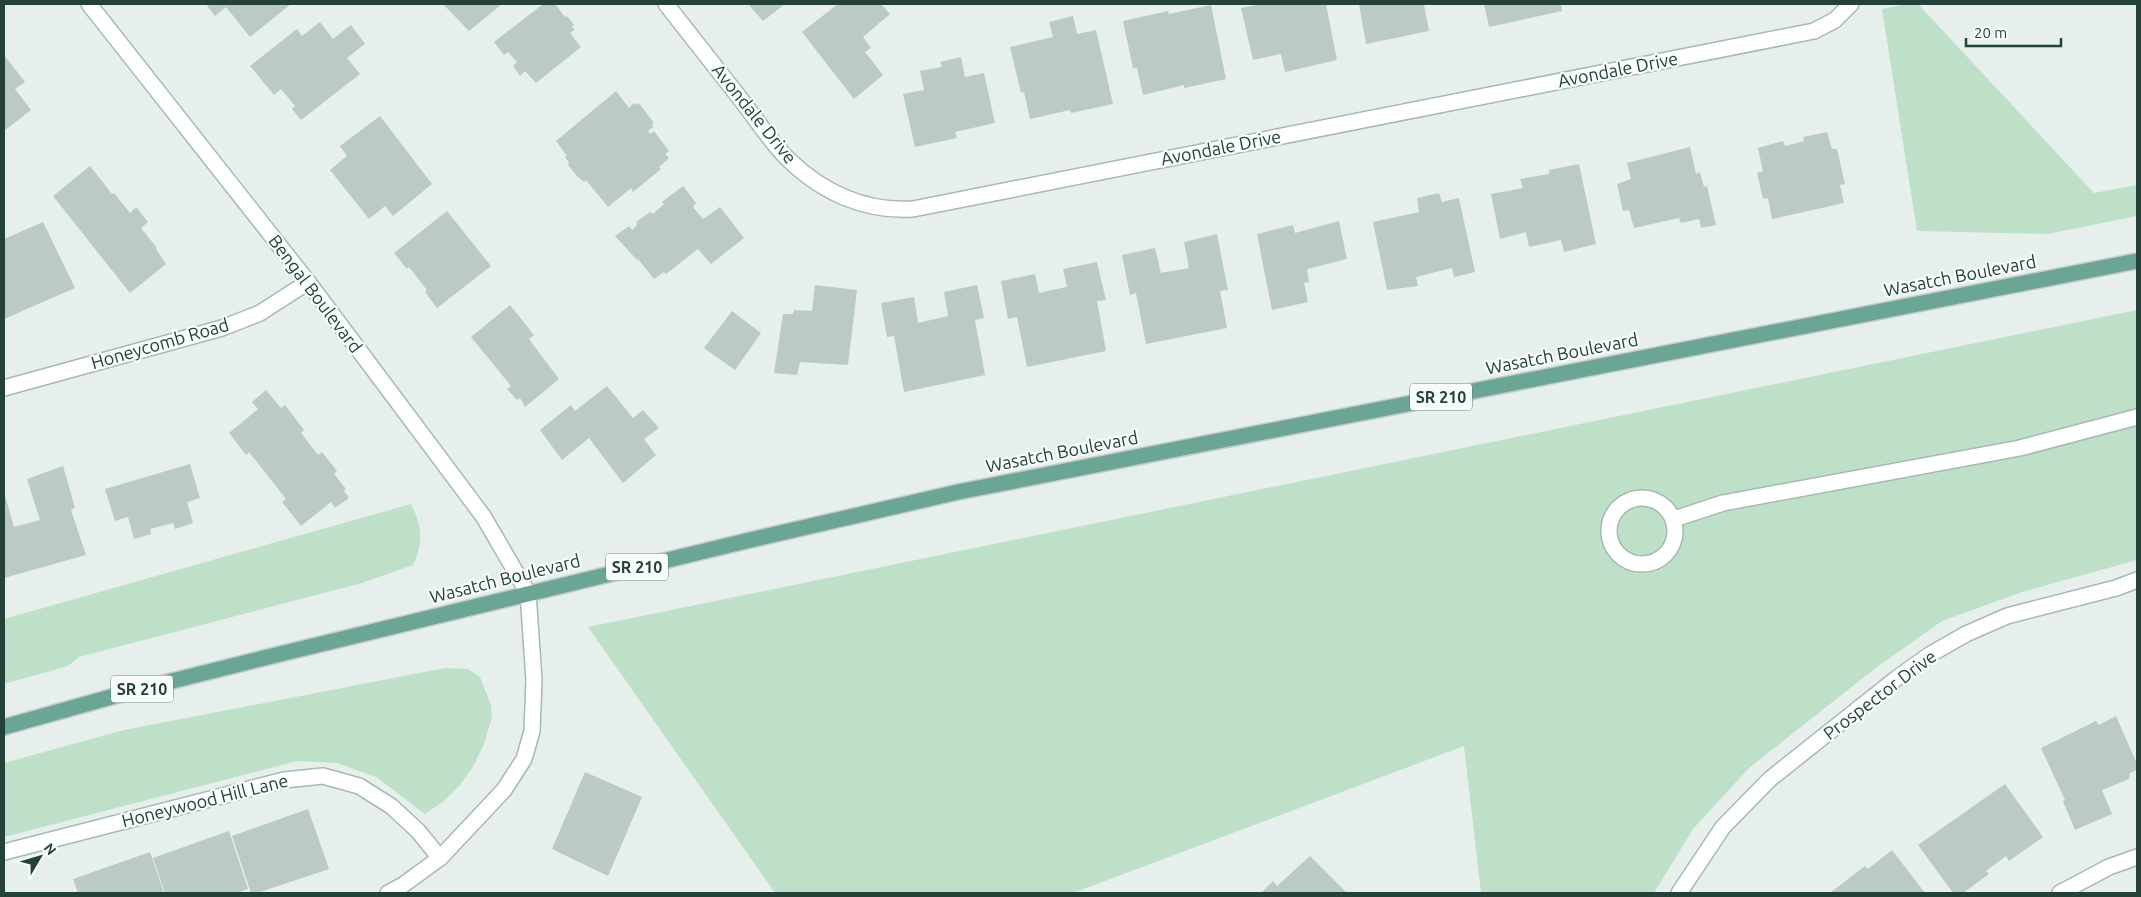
<svg xmlns="http://www.w3.org/2000/svg" width="2141" height="897" font-family="Ubuntu,sans-serif">
	<style>
		.green { fill: #bfe0c8 }
		.building { fill: #bbcac4 }
		.lines { fill: none; stroke-linecap: round; stroke-linejoin: round }
		.service-casing { stroke: #a8b8b2; stroke-width: 18 }
		.minor-casing { stroke: #a8b8b2; stroke-width: 18 }
		.secondary-casing { stroke: #a4bbb3; stroke-width: 18 }
		.primary-casing { stroke: #c2cac8; stroke-width: 18 }
		.service { stroke: #fff; stroke-width: 15 }
		.minor { stroke: #fff; stroke-width: 15 }
		.secondary { stroke: #fff; stroke-width: 15 }
		.primary { stroke: #6aa596; stroke-width: 15 }
		.labels { text-anchor: middle; stroke-width: 4.5; stroke-linejoin: round; paint-order: stroke }
		.shield { fill: #f7fbf9; stroke: #637a73; stroke-width: 1 }
		.shield-label { font-size: 16px; font-weight: bold; fill: #24423a }
		.street-label { font-size: 18px; fill: #24423a; stroke: #f7fbf9 }
	</style>
	<rect width="100%" height="100%" fill="#e6efeb"/>
	<g class="green">
		<path d="M1907 4H1918L2094 193 2137 185V216L2048 234 1917 231 1882 9Z"/>
		<path d="M2137 310V560L2022 592 1942 621 1877 667 1749 768 1693 829 1654 893H1481L1464 746 1073 893H775L588 627Z"/>
		<path d="M411 504C422 526 424 542 413 565L362 583 79 657 68 666 4 684V619Z"/>
		<path d="M445 668 468 669 480 677 491 705 492 717 484 744 473 767 459 786 444 801 425 814 376 777 337 763 297 761 4 837V763L124 730Z"/>
	</g>
	<g class="building">
		<path d="M206 4H291L250 37 226 7 215 16Z"/>
		<path d="M443 4H502L469 31Z"/>
		<path d="M543 4H555L565 17 567 16 574 25 572 27 575 30 570 33 581 47 536 83 525 71 520 76 513 66 517 62 508 52 504 55 494 42Z"/>
		<path d="M748 4H785L763 21Z"/>
		<path d="M838 4H881L890 14 863 37 871 48 865 52 883 75 854 99 802 32Z"/>
		<path d="M1261 4H1326L1337 60 1285 72 1281 54 1253 60 1241 8Z"/>
		<path d="M1359 4H1424L1429 31 1366 44Z"/>
		<path d="M1484 4H1561L1562 11 1489 27Z"/>
		<path d="M1211 5 1226 79 1184 88V85L1143 95 1137 68H1133L1123 21 1168 11 1169 14Z"/>
		<path d="M1073 16 1077 34 1096 30 1113 104 1071 113 1070 110 1030 119 1024 92 1021 93 1010 47 1053 37 1049 22Z"/>
		<path d="M320 22 333 39 351 25 365 44 347 58 360 74 301 120 292 109 295 106 281 89 274 95 250 66 297 29 302 36Z"/>
		<path d="M4 55 25 82 15 89 31 110 4 131Z"/>
		<path d="M961 57 965 77 984 73 995 123 955 132 957 138 915 147 903 94 924 90 920 71 942 67 940 62Z"/>
		<path d="M616 91 629 108 634 103 636 105 639 103 654 123 652 124 653 127 648 131 650 134 654 131 669 151 665 154 669 158 659 167 661 169 633 192 631 188 608 207 586 180 584 182 577 176 568 165 569 163 565 157 567 156 556 141Z"/>
		<path d="M380 116 432 184 393 216 385 206 369 219 330 170 347 156 340 146Z"/>
		<path d="M1827 132 1832 149H1837L1845 184 1840 185 1844 203 1772 219 1768 198 1763 199 1757 173 1763 171 1758 148 1783 141 1785 146 1804 141 1803 137Z"/>
		<path d="M1690 147 1696 174 1700 172 1704 187 1707 186 1716 225 1701 228 1699 219 1681 223 1679 218 1634 228 1629 210 1623 211 1617 184 1631 179 1627 163Z"/>
		<path d="M1579 164 1596 244 1564 252 1561 240 1529 247 1526 232 1500 239 1491 194 1523 188 1520 179 1549 174V170Z"/>
		<path d="M90 166 112 194 114 193 130 213 136 207 148 222 141 228 157 248 156 249 166 264 130 293 53 196Z"/>
		<path d="M683 186 696 203 693 207 703 219 720 207 744 238 711 264 698 249 666 274 664 272 654 279 638 259 637 260 615 236 629 226 632 230 637 225 636 222 650 212 653 214 664 204 662 202Z"/>
		<path d="M1439 193 1442 202 1459 198 1475 272 1454 277 1452 268 1416 277 1418 286 1387 290 1373 222 1419 212 1417 198Z"/>
		<path d="M447 211 491 266 437 308 425 292 427 290 409 267 407 269 394 253Z"/>
		<path d="M1339 221 1347 259 1307 269 1309 282 1304 283 1308 302 1272 310 1257 234 1293 225 1295 233Z"/>
		<path d="M43 222 75 288 4 319V239Z"/>
		<path d="M1217 234 1228 290 1220 291 1227 328 1146 344 1136 293 1130 295 1122 255 1155 248 1161 273 1189 268 1184 242Z"/>
		<path d="M1097 262 1106 300 1097 301 1106 351 1027 367 1017 317 1008 319 1001 281 1035 274 1039 293 1052 290 1067 287 1063 269Z"/>
		<path d="M815 285 857 290 848 365 800 362 797 375 774 373 783 314H793L794 310 812 311Z"/>
		<path d="M977 285 984 318 975 320 985 375 904 392 894 336 887 337 881 303 914 297 918 323 948 316 944 292Z"/>
		<path d="M510 305 534 335 529 339 559 379 525 407 520 398 517 400 507 389 511 386 471 337Z"/>
		<path d="M732 311 761 333 735 370 704 348Z"/>
		<path d="M607 386 633 418 643 410 659 428 644 439 656 455 623 483 589 438 562 460 540 430 571 405 575 411Z"/>
		<path d="M266 390 281 408 285 405 304 430 301 433 318 455 322 452 337 471 334 474 346 489 344 491 349 498 335 508 331 502 301 526 282 502 286 499 249 452 246 455 229 433 258 409 252 402Z"/>
		<path d="M190 464 200 498 187 502 193 523 175 529 173 523 150 529 151 534 134 539 128 517 115 521 105 489Z"/>
		<path d="M63 466 75 508 71 510 86 555 4 578V492L14 527 40 520 27 479Z"/>
		<path d="M2116 716 2137 764V770L2130 773 2129 779 2102 790 2112 814 2075 830 2063 801 2065 800 2041 748 2096 721 2099 725Z"/>
		<path d="M585 772 642 797 608 876 552 849Z"/>
		<path d="M2005 784 2043 837 2009 861 2006 856 1986 871 1989 874 1963 893H1953L1918 845Z"/>
		<path d="M308 809 329 869 257 893H251L232 836Z"/>
		<path d="M229 831 248 889 236 893H165L153 858Z"/>
		<path d="M1892 850 1925 893H1830L1865 866 1868 869Z"/>
		<path d="M150 852 164 893H78L73 879Z"/>
		<path d="M1310 856 1347 893H1261L1273 881 1277 886Z"/>
	</g>
	<g class="lines">
		<g class="service-casing">
			<g id="service">
				<circle cx="1642" cy="531" r="33"/>
				<path d="M1674 519 1723 503 2020 448 2137 417"/>
			</g>
		</g>
		<g class="minor-casing">
			<g id="minor">
				<path d="M666 4C690 35 715 66 739 97 755 117 771 143 789 160 823 193 866 212 913 209L1814 31 1835 20 1851 4"/>
				<path d="M4 388 222 328 260 313 308 282"/>
				<path d="M4 852 284 780 323 776 359 786 391 806 418 831 440 858"/>
				<path d="M388 893 403 885 440 858 504 790 524 759 532 731 534 680 528 593"/>
				<path d="M1679 893 1723 827 1770 779 1897 678 1931 654 1966 634 2007 616 2116 588 2137 580"/>
				<path d="M2060 893 2109 867 2137 857"/>
			</g>
		</g>
		<g class="secondary-casing">
			<path id="secondary" d="M89 4 308 282 483 516 528 593"/>
		</g>
		<g class="primary-casing">
			<path id="primary" d="M4 727 136 690 280 654 746 541 958 492 2137 261"/>
		</g>
		<use href="#service" class="service"/>
		<use href="#minor" class="minor"/>
		<use href="#secondary" class="secondary"/>
		<use href="#primary" class="primary"/>
	</g>
	<g class="labels">
		<g class="shield">
			<rect x="1410" y="383.5" width="62" height="27" rx="4"/>
			<rect x="606" y="553.5" width="62" height="27" rx="4"/>
			<rect x="111" y="675.5" width="62" height="27" rx="4"/>
		</g>
		<g class="shield-label">
			<text x="1441" y="403">SR 210</text>
			<text x="637" y="573">SR 210</text>
			<text x="142" y="695">SR 210</text>
		</g>
		<g class="street-label">
			<text transform="translate(1618 70) rotate(-11)" y="6">Avondale Drive</text>
			<text transform="translate(754 114) rotate(51)" y="6">Avondale Drive</text>
			<text transform="translate(1221 148) rotate(-11)" y="6">Avondale Drive</text>
			<text transform="translate(1960 276) rotate(-11)" y="6">Wasatch Boulevard</text>
			<text transform="translate(315 294) rotate(53)" y="6">Bengal Boulevard</text>
			<text transform="translate(160 344) rotate(-16)" y="6">Honeycomb Road</text>
			<text transform="translate(1562 354) rotate(-11)" y="6">Wasatch Boulevard</text>
			<text transform="translate(1062 452) rotate(-11)" y="6">Wasatch Boulevard</text>
			<text transform="translate(505 579) rotate(-14)" y="6">Wasatch Boulevard</text>
			<text transform="translate(1880 695) rotate(-37)" y="6">Prospector Drive</text>
			<text transform="translate(205 801) rotate(-14)" y="6">Honeywood Hill Lane</text>
		</g>
	</g>
	<rect width="2141" height="897" fill="none" stroke="#24423a" stroke-width="10"/>
	<g transform="translate(40 857) rotate(52)" stroke="#f7fbf9" stroke-width="4" paint-order="stroke">
	<path d="M0-4L9 19L0 12L-9 19Z" fill="#24423a"/>
	<text y="-8" font-size="14" font-weight="bold" text-anchor="middle" fill="#24423a">N</text>
	</g>
	<path d="M1966 38v8h95v-8" fill="none" stroke="#24423a" stroke-width="2.5"/>
	<text x="1974" y="38" font-size="15" fill="#24423a" stroke="#f7fbf9" stroke-width="4" paint-order="stroke">20 m</text>
</svg>
